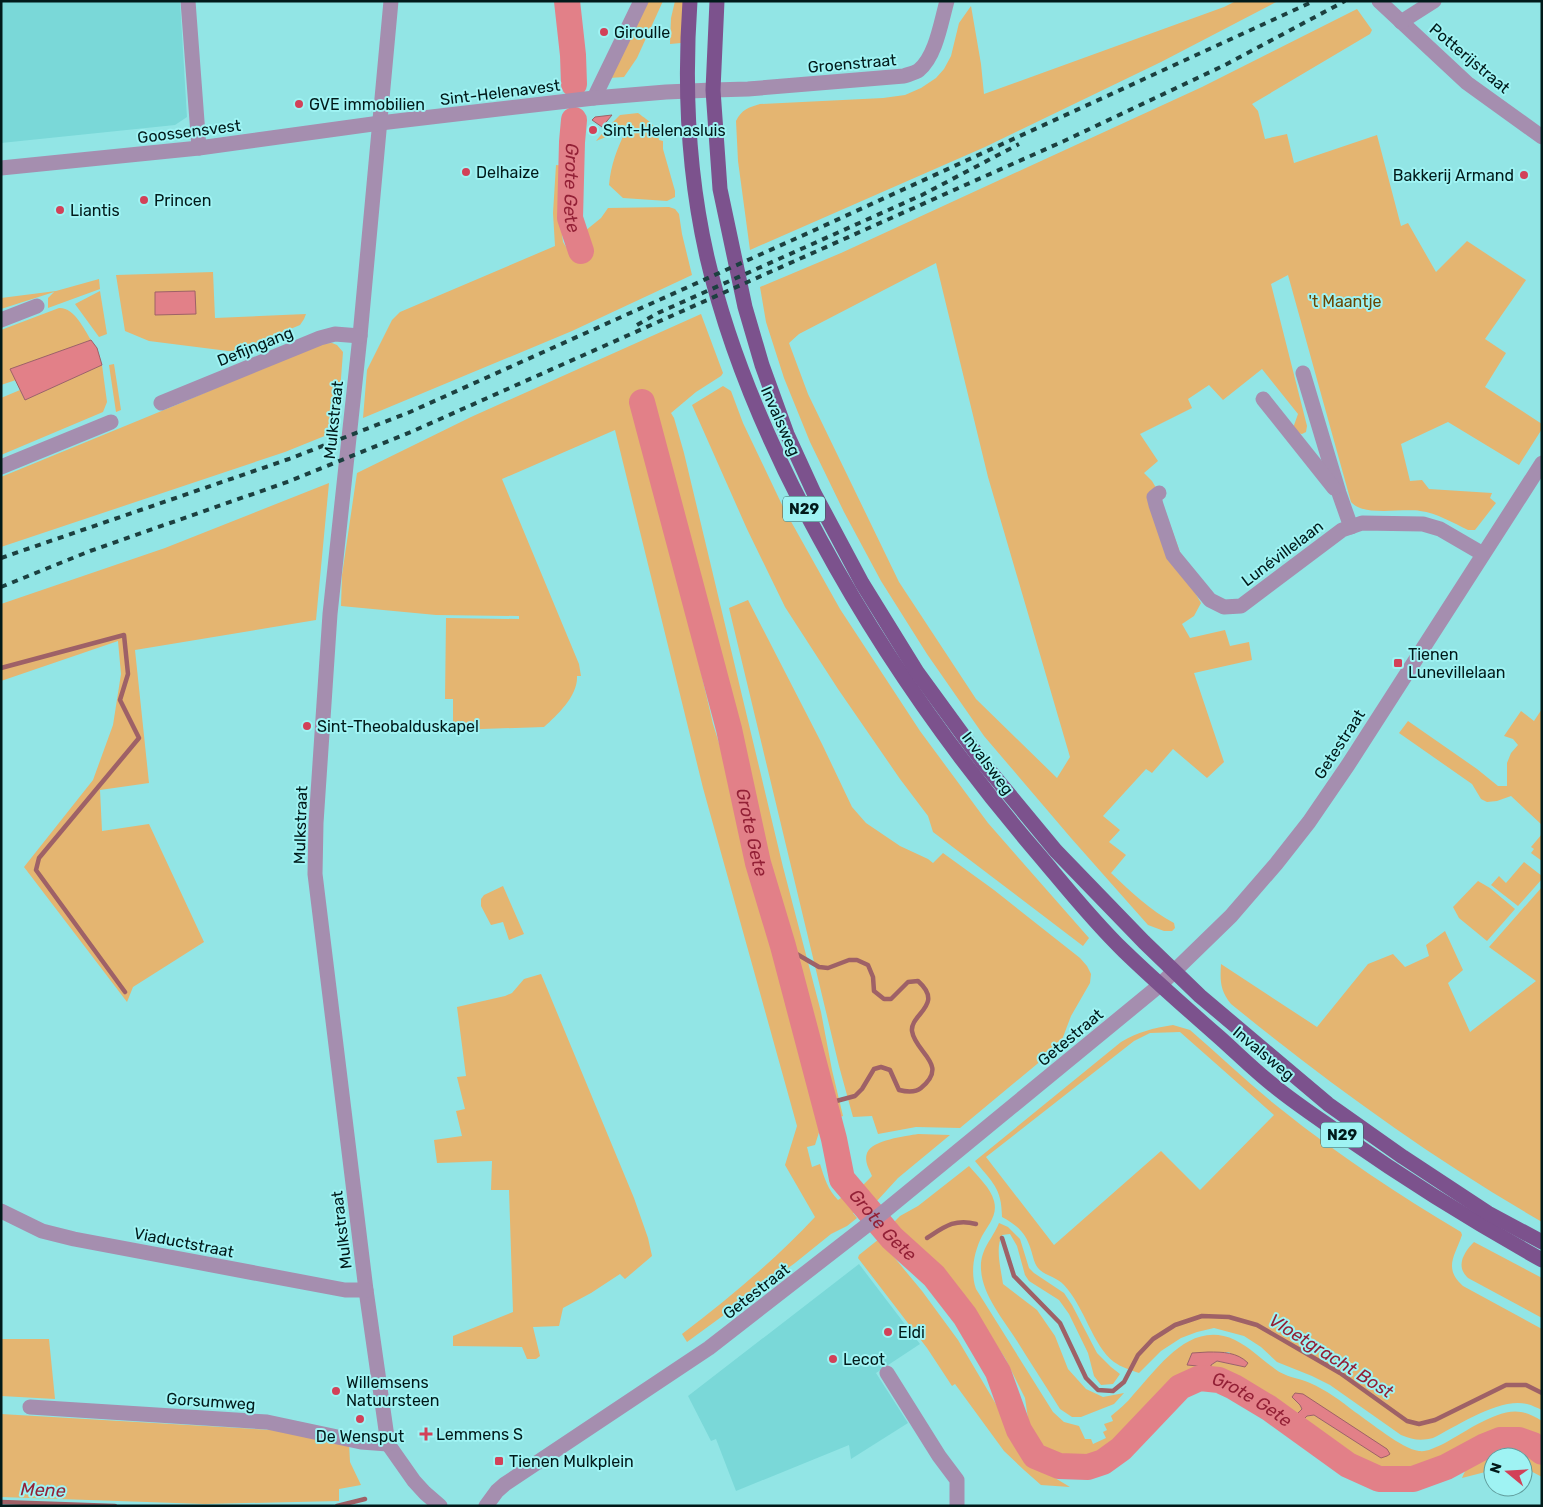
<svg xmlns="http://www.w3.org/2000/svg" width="1543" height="1507" font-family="Rubik,sans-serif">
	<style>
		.built { fill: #7ad8d8 }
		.green { fill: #e4b571; fill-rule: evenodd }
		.water { fill: #e28088; stroke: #9e6167 }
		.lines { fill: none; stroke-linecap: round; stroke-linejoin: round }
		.stream { stroke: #9e6167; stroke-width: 4.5 }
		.river { stroke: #e28088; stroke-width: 26 }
		.minor { stroke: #a58eaf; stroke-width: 15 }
		.tertiary { stroke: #a58eaf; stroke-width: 15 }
		.primary { stroke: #7c528d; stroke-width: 15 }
		.rail { stroke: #1c4040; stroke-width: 4; stroke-dasharray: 6 6; stroke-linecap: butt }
		.poi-dot { fill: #d24158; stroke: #9ff3f3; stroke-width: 2 }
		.labels { text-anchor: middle; stroke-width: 4; stroke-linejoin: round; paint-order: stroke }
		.shield { fill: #9ff3f3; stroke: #305b5b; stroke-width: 1 }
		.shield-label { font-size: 15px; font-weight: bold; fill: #011a1a }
		.poi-label { font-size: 16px; fill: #011a1a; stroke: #9ff3f3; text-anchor: start }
		.street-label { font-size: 16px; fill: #011a1a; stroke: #9ff3f3 }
		.park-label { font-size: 16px; fill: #6a4500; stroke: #9ff3f3 }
		.water-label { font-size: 18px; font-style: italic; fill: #932036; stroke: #9ff3f3 }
	</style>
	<rect width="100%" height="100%" fill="#92e5e5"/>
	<g class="built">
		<path d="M1 1H180L187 117 175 125 1 143Z"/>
		<path d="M859 1264 920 1344 876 1373 908 1423 851 1459 849 1445 736 1491 716 1439 711 1441 688 1396Z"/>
	</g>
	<g class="green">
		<path d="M646 1H663L637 58 624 77 609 78Z"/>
		<path d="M675 1H684L681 43 670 44 671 18Z"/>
		<path d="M1236 1H1278L1161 62 985 147 750 250 738 161 736 121C741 110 749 107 760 104L883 98 905 95 921 88 936 78 944 69 951 56 959 23 971 6 981 64 984 94 1224 7Z"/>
		<path d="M1357 9 1372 30 1370 34 1252 104 1258 111 1265 139 1287 134 1294 163 1377 135 1401 226 1408 223 1436 272 1467 241 1526 280 1485 339 1506 353 1485 387 1542 424V429L1519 465 1448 422 1401 444 1410 481 1422 480 1429 489 1492 493 1490 498 1496 503 1475 530H1468C1453 523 1437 513 1420 511 1402 508 1364 517 1351 502L1288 275 1271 284 1307 426 1306 432 1302 434 1298 433 1293 428 1298 414 1262 369 1223 400 1209 385 1188 399 1192 408 1140 434 1158 461 1144 473 1152 481 1158 491 1194 591 1201 603 1194 616 1182 624 1190 638 1225 630 1230 646 1249 642 1252 660 1194 673 1224 762 1207 778 1173 749 1152 773 1146 769 1103 816 1120 830 1109 842 1126 855 1111 873C1131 892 1150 910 1174 923L1175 928 1172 931H1164L1148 925 1071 838 984 736 927 654 881 581 844 512 810 442 784 378 766 322 760 287 841 253 1202 87ZM936 263 988 477 1070 757 1057 778 976 699 899 582 808 394 789 343 799 334Z"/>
		<path d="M638 113C650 122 657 125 659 140L663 141V149L675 191V197L667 201 623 198 609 185C611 164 617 149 626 130L620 127 616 133 596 141 605 130 620 115Z"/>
		<path d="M556 165 565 166 559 210 563 242 574 260 590 248 585 231 601 218 608 208 669 207 675 209 679 214 682 234 692 275 572 331 363 418 367 370 392 320 400 312 555 246 553 213Z"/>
		<path d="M213 272 215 318 306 314 304 319 300 325 264 340 249 349 236 352 149 341 125 331 116 275Z"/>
		<path d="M99 279 100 289 48 308V298L54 292 1 309V298L56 291Z"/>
		<path d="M100 291 107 334 99 337 75 304Z"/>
		<path d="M59 308C74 307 84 329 91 340L11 369 16 380 1 385V330Z"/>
		<path d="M701 314 723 373 721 376 696 392 671 413 674 418 684 453 783 867 821 1012 832 1070 843 1116 834 1119 799 984 795 957 718 668 671 474 652 413C655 405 651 402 645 397L637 401 636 412 639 419 656 479 713 724 727 769 743 840 799 1055 820 1122 821 1126 815 1145 807 1147 812 1167 820 1164C824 1177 828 1190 838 1200L844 1196 857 1211 853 1213 857 1218 847 1226 831 1234 795 1263 687 1342 682 1334C729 1298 774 1261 815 1217L785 1165 797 1126 703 788 615 430 502 479 579 664 581 676H577C578 696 557 715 544 727L453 730V699H445L446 618 519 619V616L436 615 341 606 342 575 357 473 471 417Z"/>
		<path d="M332 343 337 345 343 352 337 431 285 452 1 547V477L181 403 318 344Z"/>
		<path d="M114 364 121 410 116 412 109 365Z"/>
		<path d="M102 365 107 402 103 412 1 455V398L20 390 25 400Z"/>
		<path d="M723 386 731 391 743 423 784 509 840 609 920 731 988 823 1089 938 1083 946 933 832 928 816 900 779 838 689 785 607 747 529 692 405Z"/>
		<path d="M329 483 316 620 135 650 149 783 100 790 102 831 149 824 204 942 133 987 127 1002 24 867 93 780 113 725 121 674 118 641 1 681V604L165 548Z"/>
		<path d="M748 600 822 744 852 807 866 823 900 846 928 859 933 863 943 853 994 890 1080 958 1087 966 1091 974 1090 983 1071 1016 1060 1045 960 1128 916 1127 878 1134 872 1116 853 1117 839 1066 729 608Z"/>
		<path d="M1542 709V825L1511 796 1497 801 1487 802 1481 799 1472 784 1399 733 1408 721 1477 769 1498 786H1507V763L1511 753 1518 745 1513 739 1504 736 1521 711 1534 721Z"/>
		<path d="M1542 834V861L1531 853 1534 849 1531 847Z"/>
		<path d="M1524 862 1542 876V879L1518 906 1491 885 1499 876 1506 883Z"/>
		<path d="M1478 881 1490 888 1515 909 1487 941 1459 918 1453 907Z"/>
		<path d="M503 886 524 934 509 940 503 922 491 925 481 906V899L484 895Z"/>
		<path d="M1542 887V1222C1430 1157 1331 1085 1231 1004 1220 990 1220 981 1221 964L1317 1027 1368 964 1393 954 1405 967 1429 956 1426 945 1445 931 1463 970 1448 983 1470 1032 1536 981 1489 947Z"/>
		<path d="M541 974 634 1198 648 1238 652 1256 625 1279 620 1274 591 1293 563 1308 559 1326 533 1327 540 1356 536 1359H527L522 1347 453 1346V1336L513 1312 509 1190H491L492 1161 437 1163 434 1140 462 1136 456 1111 465 1109 457 1077 466 1076 457 1007 505 996 512 993 524 979Z"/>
		<path d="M1173 1025 1190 1030C1220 1056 1250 1085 1282 1110 1338 1155 1399 1195 1461 1232L1462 1235C1455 1256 1443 1268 1463 1286L1542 1329V1410C1537 1408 1532 1405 1527 1404 1500 1397 1457 1426 1433 1438 1421 1441 1413 1440 1401 1435L1330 1385 1312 1376 1277 1362 1261 1347 1244 1336 1214 1328 1197 1332 1181 1338 1161 1351 1139 1373C1130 1370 1121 1367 1114 1362 1093 1346 1084 1306 1064 1285 1057 1277 1045 1276 1038 1268 1034 1263 1033 1256 1031 1250 1026 1233 1017 1225 1002 1217 1002 1188 992 1182 975 1161L1121 1042C1138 1032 1153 1028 1173 1025ZM1180 1032 1274 1115 1200 1190 1161 1151 1054 1245 986 1157 1134 1041 1150 1033Z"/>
		<path d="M918 1134 950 1135 898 1178 876 1202 873 1198 869 1201 859 1189 872 1176C869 1169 864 1161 867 1153 872 1140 906 1136 918 1134Z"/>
		<path d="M969 1166C977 1176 991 1188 994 1201 998 1215 988 1225 982 1236 974 1252 970 1272 976 1289L1053 1412 1064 1422 1079 1426 1085 1439H1091L1093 1444 1106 1438 1103 1432 1107 1430 1104 1424 1113 1421 1111 1416C1119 1409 1127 1403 1133 1395 1159 1367 1190 1319 1235 1340 1251 1348 1261 1359 1275 1369 1285 1377 1299 1378 1310 1383 1326 1390 1341 1401 1355 1412 1370 1422 1402 1449 1419 1451 1427 1452 1434 1448 1441 1445 1461 1435 1498 1407 1521 1412 1528 1413 1535 1417 1542 1421V1441C1532 1438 1523 1434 1512 1433 1497 1433 1483 1442 1469 1448 1445 1460 1413 1474 1385 1472 1364 1470 1325 1440 1305 1428L1302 1421 1307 1416 1314 1415 1381 1458 1295 1401 1300 1405 1302 1409 1297 1414 1287 1410 1251 1386 1211 1371V1365L1217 1361 1244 1367 1229 1352 1192 1353 1187 1365 1198 1366 1199 1370 1196 1373H1188L1162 1390 1134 1428 1117 1443 1095 1456 1073 1461 1060 1460 1051 1456 1037 1441 1029 1425 1025 1398 1005 1358 956 1284 952 1288 919 1248 905 1243 898 1238 891 1229 894 1222 900 1216 918 1206Z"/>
		<path d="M999 1223 1008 1227 1020 1239 1029 1268 1034 1273 1064 1293 1072 1305 1097 1353 1111 1367 1120 1374 1113 1384 1101 1385 1094 1376 1088 1353 1069 1314 1059 1300 1029 1281 1025 1275 1017 1246 1010 1234 1002 1235C995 1249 1001 1269 1003 1284L1037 1310 1055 1336 1068 1369 1086 1389 1103 1397 1124 1393 1114 1404 1081 1417H1072L1060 1409C1046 1386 1031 1364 1017 1341 1004 1320 982 1295 981 1269 980 1249 992 1240 999 1223Z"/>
		<path d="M879 1239 922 1291 958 1340 1000 1411 1024 1456 1035 1466 1070 1487 1041 1485 1024 1470 1004 1451 955 1384 952 1386 927 1348 858 1258 859 1255Z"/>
		<path d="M1474 1242 1542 1278V1318L1468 1278C1455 1266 1464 1252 1474 1242Z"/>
		<path d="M1 1339H49L55 1399 1 1396Z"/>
		<path d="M1 1414 272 1430 349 1443 350 1462 361 1485 339 1489V1501L205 1504 1 1497Z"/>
		<path d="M1504 1446C1520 1450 1531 1453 1542 1465V1477L1523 1467V1457H1493V1470L1462 1478C1472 1455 1481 1452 1504 1446Z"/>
	</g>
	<g class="water">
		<path d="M612 115 602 127 592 120 595 117Z"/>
		<path d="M195 291 196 314 155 315V292Z"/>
		<path d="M91 340 97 348 102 365 25 400 10 369Z"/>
		<path d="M1208 1352C1223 1352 1237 1352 1248 1363L1245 1367 1217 1361 1211 1365V1371L1196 1373 1199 1370 1198 1366 1187 1365 1192 1353Z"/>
		<path d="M1295 1393 1303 1394 1387 1449 1390 1454 1387 1456 1381 1458 1314 1415 1307 1416 1302 1421 1297 1414 1302 1409 1300 1405 1292 1397Z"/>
	</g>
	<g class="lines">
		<g class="stream">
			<path d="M1 668 124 635 128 674 120 700 139 738 39 858 36 870 125 992"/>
			<path d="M783 946 819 967 828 968 849 960H857L868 965 873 977 874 991 884 999H891L908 982 918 981C945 1005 910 1014 912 1031 915 1053 950 1064 921 1088 915 1093 907 1092 899 1090L890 1070 881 1067 874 1069 862 1089 855 1096 825 1104"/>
			<path d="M849 1203 857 1196"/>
			<path d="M927 1238C944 1227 955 1218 976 1224"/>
			<path d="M1002 1238 1014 1276 1060 1323 1086 1378 1098 1390 1113 1391 1124 1382 1138 1355 1153 1339 1175 1325 1202 1316 1229 1317 1257 1325 1340 1373 1407 1421 1419 1424 1435 1420 1506 1385H1526L1542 1393"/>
			<path d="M910 1255 916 1247"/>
			<path d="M1 1502 115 1506"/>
			<path d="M337 1506 365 1499"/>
		</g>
		<g class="river">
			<path d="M567 1 573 55 574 84"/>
			<path id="s1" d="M574 120 572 142 570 218 581 251"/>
			<path id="s2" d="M642 402 729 729 758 863 783 946 834 1139 842 1179 892 1238 934 1276 965 1316 998 1372 1019 1430 1035 1456 1059 1466 1088 1467 1103 1462 1121 1449 1180 1387 1200 1378 1219 1380 1234 1387 1269 1408 1348 1465 1379 1479H1413L1446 1467 1485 1446 1500 1440H1519L1533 1445 1542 1452"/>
		</g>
		<g class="minor">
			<path d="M188 1 199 148"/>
			<path d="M391 1 360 336 330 614 316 823 315 874 366 1290 388 1444 414 1481 425 1493 440 1506"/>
			<path d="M1379 1 1467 83 1542 137"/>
			<path d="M1401 22 1434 1"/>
			<path d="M713 90 748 89 904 76C909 74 915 73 919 70 936 56 941 22 947 1"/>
			<path d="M594 98 641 1"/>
			<path d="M1 320 37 306"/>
			<path d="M1303 373 1339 493 1351 527"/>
			<path d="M1263 399 1334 488"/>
			<path d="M161 403 320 338 335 334 360 336"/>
			<path d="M1 467 111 422"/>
			<path d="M1159 493 1154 497 1156 505 1173 555 1210 600 1224 607 1241 606 1342 530 1362 523 1423 524 1440 529 1483 554"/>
			<path d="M1 1211 42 1231 74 1239 345 1290H366"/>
			<path d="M887 1373 939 1456 957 1480V1506"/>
			<path d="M30 1407 267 1422 361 1442 388 1444"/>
		</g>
		<g class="tertiary">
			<path d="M1 168 199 148 380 123 594 98 666 92 713 90"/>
			<path d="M486 1506 497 1491 505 1484 709 1348 880 1215 1160 985 1231 916 1276 864 1309 822 1348 765 1542 463"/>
		</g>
		<g class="primary">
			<path d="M690 1C684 86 688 173 707 257 730 356 771 449 820 539 881 652 955 757 1039 855 1066 887 1093 921 1124 951 1155 981 1187 1009 1219 1037 1237 1053 1254 1070 1273 1085 1296 1104 1321 1120 1345 1137 1408 1181 1474 1222 1542 1260"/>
			<path d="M717 1 713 90 720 189 745 307 762 365 787 434 814 493 862 583 917 672 984 764 1056 851 1144 942 1200 996 1328 1104 1403 1157 1488 1213 1542 1242"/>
		</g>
		<g class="rail">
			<path d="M637 325 658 313 922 195 1019 144"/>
			<path d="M1 558 289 459 410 412 817 229 1314 1"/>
			<path d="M1 587 90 551 290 481 411 432 1064 141 1225 65 1345 1"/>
		</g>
	</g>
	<g class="poi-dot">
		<circle cx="604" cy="32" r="5"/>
		<circle cx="299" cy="104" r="5"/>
		<circle cx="593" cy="130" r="5"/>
		<circle cx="466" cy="172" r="5"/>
		<circle cx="1524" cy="175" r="5"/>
		<circle cx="144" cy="200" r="5"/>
		<circle cx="60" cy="210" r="5"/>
		<rect x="1393" y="658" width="10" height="10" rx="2.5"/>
		<circle cx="307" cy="726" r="5"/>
		<circle cx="888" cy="1332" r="5"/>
		<circle cx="833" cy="1359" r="5"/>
		<circle cx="336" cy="1391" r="5"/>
		<circle cx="360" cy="1419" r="5"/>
		<path d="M423.5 1426.5h5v5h5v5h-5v5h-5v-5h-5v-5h5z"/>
		<rect x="494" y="1456" width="10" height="10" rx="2.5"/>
	</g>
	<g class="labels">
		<g class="shield">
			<rect x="783" y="496.5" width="42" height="25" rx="4"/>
			<rect x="1321" y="1122.5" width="42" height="25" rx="4"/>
		</g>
		<g class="shield-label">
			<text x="804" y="514">N29</text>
			<text x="1342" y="1140">N29</text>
		</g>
		<g class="poi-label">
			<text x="614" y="38">Giroulle</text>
			<text x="309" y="110">GVE immobilien</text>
			<text x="603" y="136">Sint-Helenasluis</text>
			<text x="476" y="178">Delhaize</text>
			<text x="1514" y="181" text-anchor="end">Bakkerij Armand</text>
			<text x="154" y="206">Princen</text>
			<text x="70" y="216">Liantis</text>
			<text x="1408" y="660">Tienen<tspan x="1408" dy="18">Lunevillelaan</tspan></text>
			<text x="317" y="732">Sint-Theobalduskapel</text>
			<text x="898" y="1338">Eldi</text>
			<text x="843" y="1365">Lecot</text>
			<text x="346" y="1388">Willemsens<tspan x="346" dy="18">Natuursteen</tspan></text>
			<text x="436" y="1440">Lemmens S</text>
			<text x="360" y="1442" text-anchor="middle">De Wensput</text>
			<text x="509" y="1467">Tienen Mulkplein</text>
		</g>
		<g class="street-label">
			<text transform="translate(1470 58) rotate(40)" y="6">Potterijstraat</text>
			<text transform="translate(852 63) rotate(-5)" y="6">Groenstraat</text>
			<text transform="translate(500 92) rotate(-7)" y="6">Sint-Helenavest</text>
			<text transform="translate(189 131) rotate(-7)" y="6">Goossensvest</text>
			<text transform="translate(255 346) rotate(-22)" y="6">Defijngang</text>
			<text transform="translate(333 420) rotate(-84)" y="6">Mulkstraat</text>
			<text transform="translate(781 421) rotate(66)" y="6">Invalsweg</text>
			<text transform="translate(1282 553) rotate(-37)" y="6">Lunévillelaan</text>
			<text transform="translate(1339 744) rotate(-57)" y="6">Getestraat</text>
			<text transform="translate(988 763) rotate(53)" y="6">Invalsweg</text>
			<text transform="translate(300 825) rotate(-88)" y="6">Mulkstraat</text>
			<text transform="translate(1070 1037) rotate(-40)" y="6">Getestraat</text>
			<text transform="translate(1264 1053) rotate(40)" y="6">Invalsweg</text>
			<text transform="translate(341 1230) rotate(-97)" y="6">Mulkstraat</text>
			<text transform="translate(184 1242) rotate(11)" y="6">Viaductstraat</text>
			<text transform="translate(756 1291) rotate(-38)" y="6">Getestraat</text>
			<text transform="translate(211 1401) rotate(4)" y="6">Gorsumweg</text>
		</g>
		<g class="park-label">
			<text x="1345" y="307">'t Maantje</text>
		</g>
		<g class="water-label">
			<text dy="6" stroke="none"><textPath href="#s1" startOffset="68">Grote Gete</textPath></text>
			<text dy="6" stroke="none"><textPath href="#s2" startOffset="444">Grote Gete</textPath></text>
			<text dy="6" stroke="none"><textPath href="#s2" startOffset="864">Grote Gete</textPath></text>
			<text transform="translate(1331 1356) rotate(32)" y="6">Vloetgracht Bost</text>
			<text dy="6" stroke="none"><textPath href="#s2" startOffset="1402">Grote Gete</textPath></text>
			<text transform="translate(43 1490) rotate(2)" y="6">Mene</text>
		</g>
	</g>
	<rect width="1543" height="1507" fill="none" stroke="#011a1a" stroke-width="5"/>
	<g transform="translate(1508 1472) rotate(288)"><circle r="24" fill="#9ff3f3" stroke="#609c9c"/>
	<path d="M0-4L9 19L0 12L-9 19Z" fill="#d24158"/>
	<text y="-8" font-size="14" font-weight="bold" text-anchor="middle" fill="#011a1a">N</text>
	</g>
</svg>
